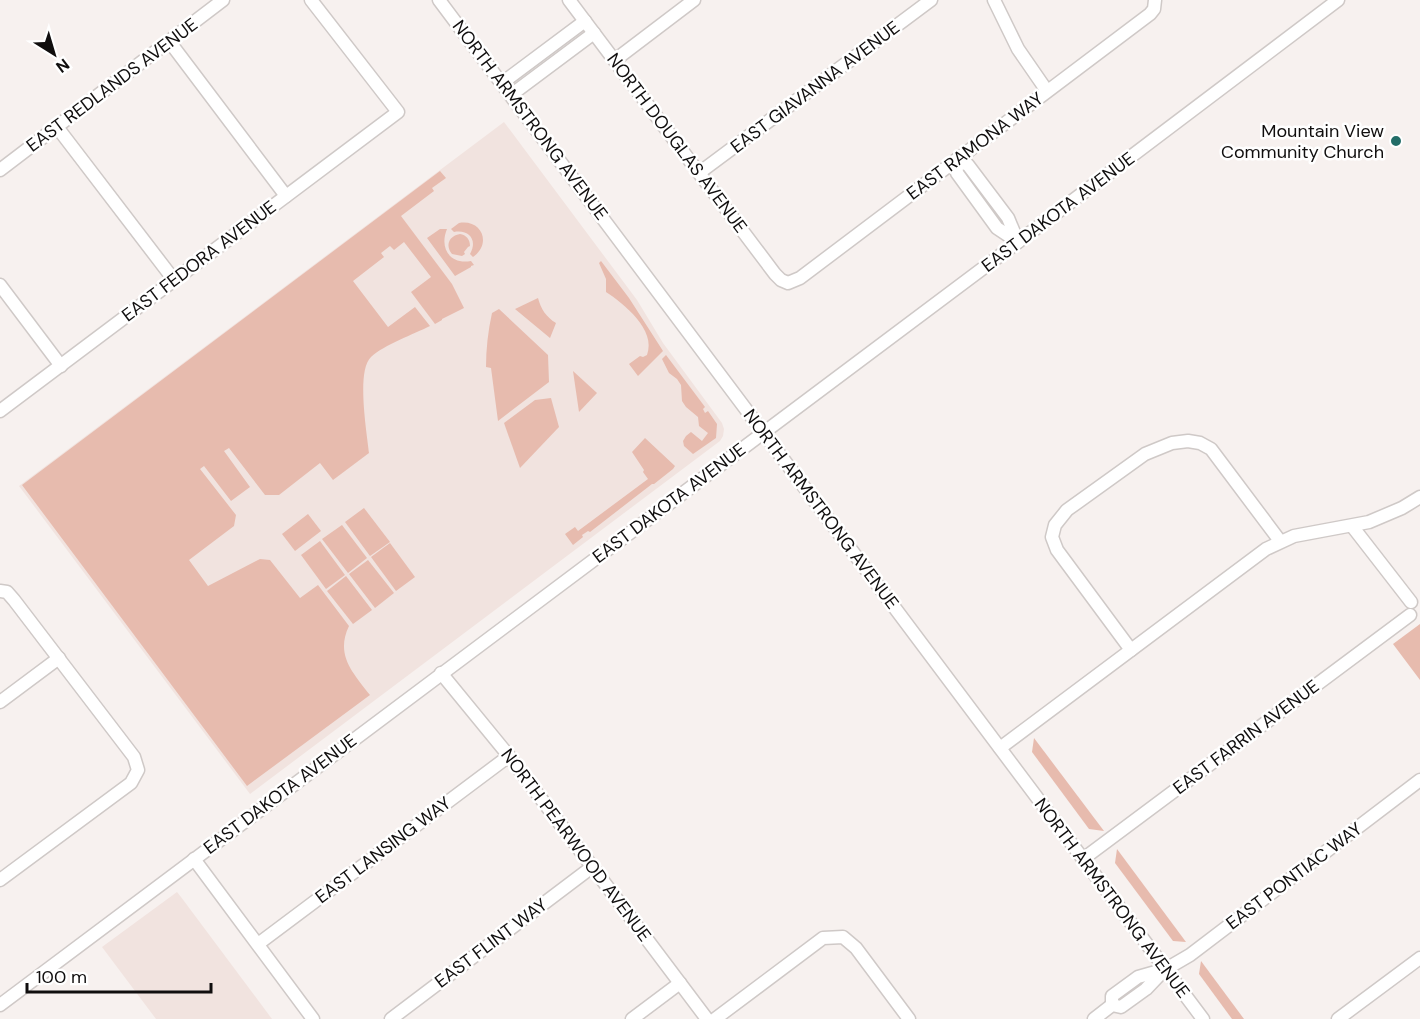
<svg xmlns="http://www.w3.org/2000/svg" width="1420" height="1019" font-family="'DM Sans',sans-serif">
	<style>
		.built { fill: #f1e3df }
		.green { fill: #e7bbae }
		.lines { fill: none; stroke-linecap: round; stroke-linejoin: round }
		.minor-casing { stroke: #cfc9c7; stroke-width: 15 }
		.minor { stroke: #fff; stroke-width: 12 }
		.poi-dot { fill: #236d68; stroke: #fff; stroke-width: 2 }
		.labels { text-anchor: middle; stroke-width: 5; stroke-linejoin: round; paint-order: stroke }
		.street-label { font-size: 18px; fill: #100e0e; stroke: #fff }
		.poi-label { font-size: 18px; fill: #100e0e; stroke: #fff; text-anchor: end }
	</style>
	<rect width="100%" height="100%" fill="#f7f1ef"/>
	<g class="built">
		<path d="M504 122 637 300 663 343 722 423 724 429 723 436 720 441 250 794 19 486Z"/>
		<path d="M177 892 181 897 272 1019H156L102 947Z"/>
	</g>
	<g class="green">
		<path d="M440 171 446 178 432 188 434 191 401 216 452 284 464 308 442 319V320L435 324 411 292 431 277 404 242 394 250 390 246 381 253 384 257 353 281 388 327 415 307 430 326C414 334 384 345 371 357 356 371 367 433 369 453L333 480 320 463 279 495H265L229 448 224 451 250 487 231 501 204 466 200 469 236 515 234 526 189 560 208 586 260 559 270 560 300 598 318 585 349 626C335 655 353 673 370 695L247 786 22 485Z"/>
		<path d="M459 223C482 219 492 244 473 257L470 254C478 240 469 229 454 232L451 229Z"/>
		<path d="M440 229H447C439 248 450 265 471 261L474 265 471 266V267L455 276 427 238Z"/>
		<path d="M460 234C466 235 470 239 470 246L468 247 464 252 465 254 462 256 452 254C445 245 449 236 460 234Z"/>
		<path d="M601 261 629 298 663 351 638 376 629 364 640 356 643 357 647 355C657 330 623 303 606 292V279L599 263Z"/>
		<path d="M538 298C541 309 546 317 556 323L550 338 515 309Z"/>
		<path d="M499 309 548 355 549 382 498 421 491 368 486 367C486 349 488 331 492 313Z"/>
		<path d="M666 355 705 407 703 409 705 413 708 411 717 424 716 438 693 454 684 446 683 441 686 436 691 432 702 441 708 433 699 426 698 417 686 407 682 401 681 385 677 379 669 373 662 359Z"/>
		<path d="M573 371 597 393 579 412Z"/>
		<path d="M551 398 559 427 520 468 504 423 535 400Z"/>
		<path d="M645 438 675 466 673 469 654 484H652L590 532 588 531 582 535 583 537 573 545 565 534 575 527 578 531 648 479 643 472 644 470 632 452Z"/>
		<path d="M364 508 390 542 370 556 345 522Z"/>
		<path d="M308 514 321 531 295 551 282 534Z"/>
		<path d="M342 525 367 558 348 573 322 539Z"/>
		<path d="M320 541 345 575 326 589 301 555Z"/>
		<path d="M390 543 415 577 396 591 371 557Z"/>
		<path d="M368 560 394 593 375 608 349 574Z"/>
		<path d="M346 576 372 610 353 624 327 591Z"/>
		<path d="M1420 624V680L1393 644Z"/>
		<path d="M1034 738 1104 831 1089 829 1032 752Z"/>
		<path d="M1117 849 1186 942 1173 941 1115 863Z"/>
		<path d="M1201 961 1244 1019H1232L1199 974Z"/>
	</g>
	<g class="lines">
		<g class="minor-casing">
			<g id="minor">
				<path d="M439 0 1203 1019"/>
				<path d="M569 0 775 274 781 280 788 283 800 278 1150 14 1154 9 1155 0"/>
				<path d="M994 0 1018 49 1047 91"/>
				<path d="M169 41 286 196"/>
				<path d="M615 60 694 0"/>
				<path d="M502 83 585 21"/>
				<path d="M511 95 594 33"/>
				<path d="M57 127 174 280"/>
				<path d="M956 160 968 165 1008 218 1018 242 997 228 957 173Z"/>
				<path d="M0 170 223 0"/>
				<path d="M699 173 931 0"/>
				<path d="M0 285 61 366"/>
				<path d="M0 411 398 112 311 0"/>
				<path d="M1352 526 1411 602"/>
				<path d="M0 591 7 592 14 600 134 757 138 770 131 783 0 880"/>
				<path d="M1131 650 1057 550 1052 537 1055 525 1067 510 1145 454 1172 443 1188 441 1200 443 1211 449 1280 541"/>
				<path d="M441 673 509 756 707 1019"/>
				<path d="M0 702 59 658"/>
				<path d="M1000 748 1266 549 1294 536 1369 522 1402 508 1420 497"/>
				<path d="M194 859 313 1019"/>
				<path d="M1083 859 1410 615"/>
				<path d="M258 944 509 756"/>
				<path d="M0 1005 1018 242 1338 0"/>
				<path d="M1112 1005V996L1138 977 1166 969 1190 955 1420 780"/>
				<path d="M391 1019 592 867"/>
				<path d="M632 1019 680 983"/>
				<path d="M715 1019 823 938 843 937 856 948 909 1019"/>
				<path d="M1094 1019 1112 1005 1121 1007 1146 989 1164 970"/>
				<path d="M1338 1019 1420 958"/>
			</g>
		</g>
		<use href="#minor" class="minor"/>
	</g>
	<circle class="poi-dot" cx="1396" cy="141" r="6"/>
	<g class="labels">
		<g class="street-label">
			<text transform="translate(112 85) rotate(-37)" y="6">EAST REDLANDS AVENUE</text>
			<text transform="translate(815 87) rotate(-37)" y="6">EAST GIAVANNA AVENUE</text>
			<text transform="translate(530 120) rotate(53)" y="6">NORTH ARMSTRONG AVENUE</text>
			<text transform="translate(677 143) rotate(53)" y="6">NORTH DOUGLAS AVENUE</text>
			<text transform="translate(975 146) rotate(-37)" y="6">EAST RAMONA WAY</text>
			<text transform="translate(1058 212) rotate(-37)" y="6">EAST DAKOTA AVENUE</text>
			<text transform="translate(199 261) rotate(-37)" y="6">EAST FEDORA AVENUE</text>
			<text transform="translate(669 503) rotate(-37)" y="6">EAST DAKOTA AVENUE</text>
			<text transform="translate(821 509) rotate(53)" y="6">NORTH ARMSTRONG AVENUE</text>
			<text transform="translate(1246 737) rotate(-37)" y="6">EAST FARRIN AVENUE</text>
			<text transform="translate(280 794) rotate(-37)" y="6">EAST DAKOTA AVENUE</text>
			<text transform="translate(576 845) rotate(53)" y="6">NORTH PEARWOOD AVENUE</text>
			<text transform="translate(383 850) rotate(-37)" y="6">EAST LANSING WAY</text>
			<text transform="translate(1294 876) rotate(-37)" y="6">EAST PONTIAC WAY</text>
			<text transform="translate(1112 898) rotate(53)" y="6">NORTH ARMSTRONG AVENUE</text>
			<text transform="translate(491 943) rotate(-37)" y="6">EAST FLINT WAY</text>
		</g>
		<g class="poi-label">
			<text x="1384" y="137">Mountain View<tspan x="1384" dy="21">Community Church</tspan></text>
		</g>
	</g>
	<g transform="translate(54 54) rotate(143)" stroke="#ffffff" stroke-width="4.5" paint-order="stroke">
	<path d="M0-4.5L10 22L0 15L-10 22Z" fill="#100e0e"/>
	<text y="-9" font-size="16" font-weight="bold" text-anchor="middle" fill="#100e0e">N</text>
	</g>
	<path d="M27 983v9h184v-9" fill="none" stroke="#100e0e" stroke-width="3"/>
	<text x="36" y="983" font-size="18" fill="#100e0e" stroke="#ffffff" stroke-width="4.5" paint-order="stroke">100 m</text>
</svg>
